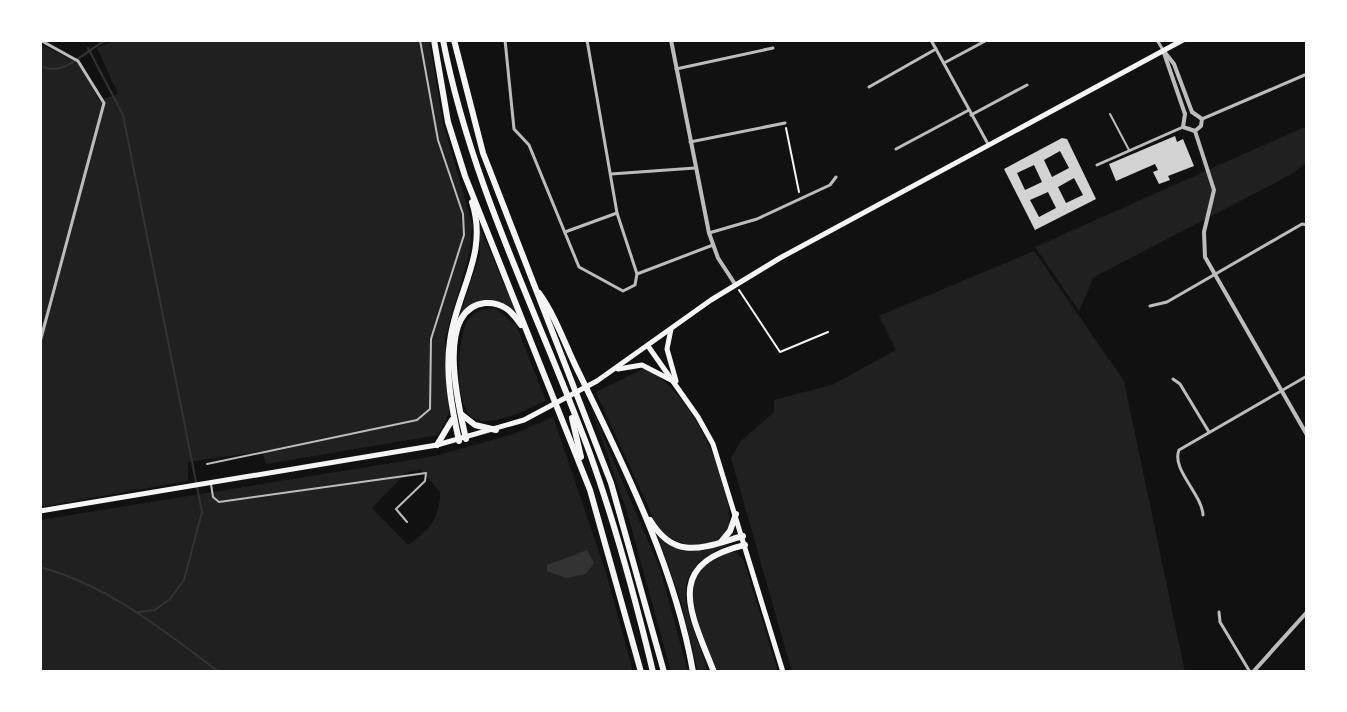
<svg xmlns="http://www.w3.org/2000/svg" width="1347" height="712" font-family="'Alegreya Sans',sans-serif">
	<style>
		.green { fill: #202020; fill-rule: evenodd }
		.water { fill: #333 }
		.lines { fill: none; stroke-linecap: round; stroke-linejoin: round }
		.stream { stroke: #333; stroke-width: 2 }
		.building { fill: #d3d3d3; fill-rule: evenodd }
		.path { stroke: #f5f5f5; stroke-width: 2 }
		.service { stroke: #bcbcbc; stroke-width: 2 }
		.minor { stroke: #bcbcbc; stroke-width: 3 }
		.tertiary { stroke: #bcbcbc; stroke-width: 4 }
		.secondary { stroke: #f5f5f5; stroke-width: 5 }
		.motorway { stroke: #f5f5f5; stroke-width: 6 }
	</style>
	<rect width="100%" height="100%" fill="#111"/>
	<g class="green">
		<path d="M115 40H429L443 123 472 224 469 255 445 338 449 413 438 435 266 464 262 451 188 462V481L40 507V44L80 64 99 100 118 94 97 48Z"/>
		<path d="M1307 126V162L1292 174 1094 277 1079 311 1035 247Z"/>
		<path d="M480 228 516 312C494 297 480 300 460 314L480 254Z"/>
		<path d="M1034 251 1124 381 1185 672H792L731 458 741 441 774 412V400L832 385 896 350 879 316Z"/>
		<path d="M495 308 516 325 546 401C529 408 494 427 475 419 453 410 457 337 468 320 474 310 484 309 495 308Z"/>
		<path d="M643 369C686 380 738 489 728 530 709 553 675 548 657 526L596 392Z"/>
		<path d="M592 410 660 569 688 672H671L627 512Z"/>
		<path d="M553 417 606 572 633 672H40V520L435 456 514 434ZM420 469 440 492C440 519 429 530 408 545L372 508 406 473Z"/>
		<path d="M658 537C684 557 701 548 730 544 656 575 693 615 708 672H698L681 601Z"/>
		<path d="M736 552 744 561 778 672H718C703 635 662 555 736 552Z"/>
	</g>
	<path class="water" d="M587 550 594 563 586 574 566 578 547 571V565Z"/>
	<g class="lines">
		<g class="stream">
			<path d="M88 48 123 115 202 512 184 580 170 599 155 610 138 612"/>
			<path d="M40 65C62 80 86 49 107 40"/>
			<path d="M40 567C109 586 163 630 219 672"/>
		</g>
	</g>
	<g class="building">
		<path d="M1175 136 1177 142 1183 139 1194 166 1168 176 1170 180 1159 184 1153 172 1158 170 1155 164 1116 181 1109 164Z"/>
		<path d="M1062 138 1067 139 1096 199 1035 230 1004 169ZM1060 151 1069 168 1052 177 1044 160ZM1034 165 1042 182 1025 190 1017 173ZM1074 178 1083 195 1066 203 1058 187ZM1048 192 1056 208 1039 217 1030 200Z"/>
	</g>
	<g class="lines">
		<g class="path">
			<path d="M786 128 799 192"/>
			<path d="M739 290 780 352 828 332"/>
		</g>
		<g class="service">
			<path d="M1110 114 1129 150"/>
			<path d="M207 464 417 420 430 409 431 339 464 235 463 214 438 140 420 40"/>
			<path d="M211 484 213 497 219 502 426 473 425 481 396 509 407 522"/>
		</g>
		<g class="minor">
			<path d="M40 40 78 61 104 103 40 342"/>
			<path d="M505 40 514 129 529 145 579 267 623 291 635 285 637 274 713 245"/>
			<path d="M587 40 617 213 637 274"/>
			<path d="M931 40 988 144"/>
			<path d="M1157 40 1163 50"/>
			<path d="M944 63 987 40"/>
			<path d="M676 69 773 48"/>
			<path d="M869 87 936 49"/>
			<path d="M971 115 1027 85"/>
			<path d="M1202 119 1307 74"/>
			<path d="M690 142 785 123"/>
			<path d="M896 149 969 110"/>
			<path d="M1097 165 1183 127"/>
			<path d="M611 174 695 168"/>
			<path d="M565 232 617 213"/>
			<path d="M709 233 757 219 830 185 836 177"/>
			<path d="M1150 306 1167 302 1302 224 1307 225"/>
			<path d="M1173 379 1180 384 1209 432"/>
			<path d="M1203 515C1202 494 1171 469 1179 450L1307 376"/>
			<path d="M1219 612 1220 622 1250 672"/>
		</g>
		<g class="tertiary">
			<path d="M671 40 709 233 718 258 735 284"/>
			<path d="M1163 50 1174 64 1192 112"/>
			<path d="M1164 53 1185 114"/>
			<path d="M1192 112 1202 119 1201 126 1195 131"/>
			<path d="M1185 114 1183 127 1195 131"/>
			<path d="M1195 131 1214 190 1204 232 1205 257 1307 435"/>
			<path d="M1253 672 1307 612"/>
		</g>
		<g class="secondary">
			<path d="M671 329 667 349 676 381"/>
			<path d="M648 346 698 417 713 444 783 672"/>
			<path d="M618 369 642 365 671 380"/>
			<path d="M40 511 437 445 524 420 597 381 711 300 780 258 1183 40"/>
		</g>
		<g class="motorway">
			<path d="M434 40 448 122 465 176 590 490 641 672"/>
			<path d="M443 40C471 185 538 313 589 451 615 523 635 597 653 672"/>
			<path d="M454 40 483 153 611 483 664 672"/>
			<path d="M539 293C557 318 566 348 580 375 626 470 675 568 693 672"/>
			<path d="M461 414 475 425 496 430"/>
			<path d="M572 418 581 457"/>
			<path d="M466 439C459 408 434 309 485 303 502 302 512 311 521 325"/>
			<path d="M459 441C452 409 445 374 450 341 456 292 489 254 472 202"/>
			<path d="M437 445 452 420"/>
			<path d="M650 520C675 562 704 547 743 536"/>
			<path d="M721 542 730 531 736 514"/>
			<path d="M714 672C691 613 662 564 745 545"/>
		</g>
	</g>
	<rect width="1347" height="712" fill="none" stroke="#ffffff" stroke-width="84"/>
</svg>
